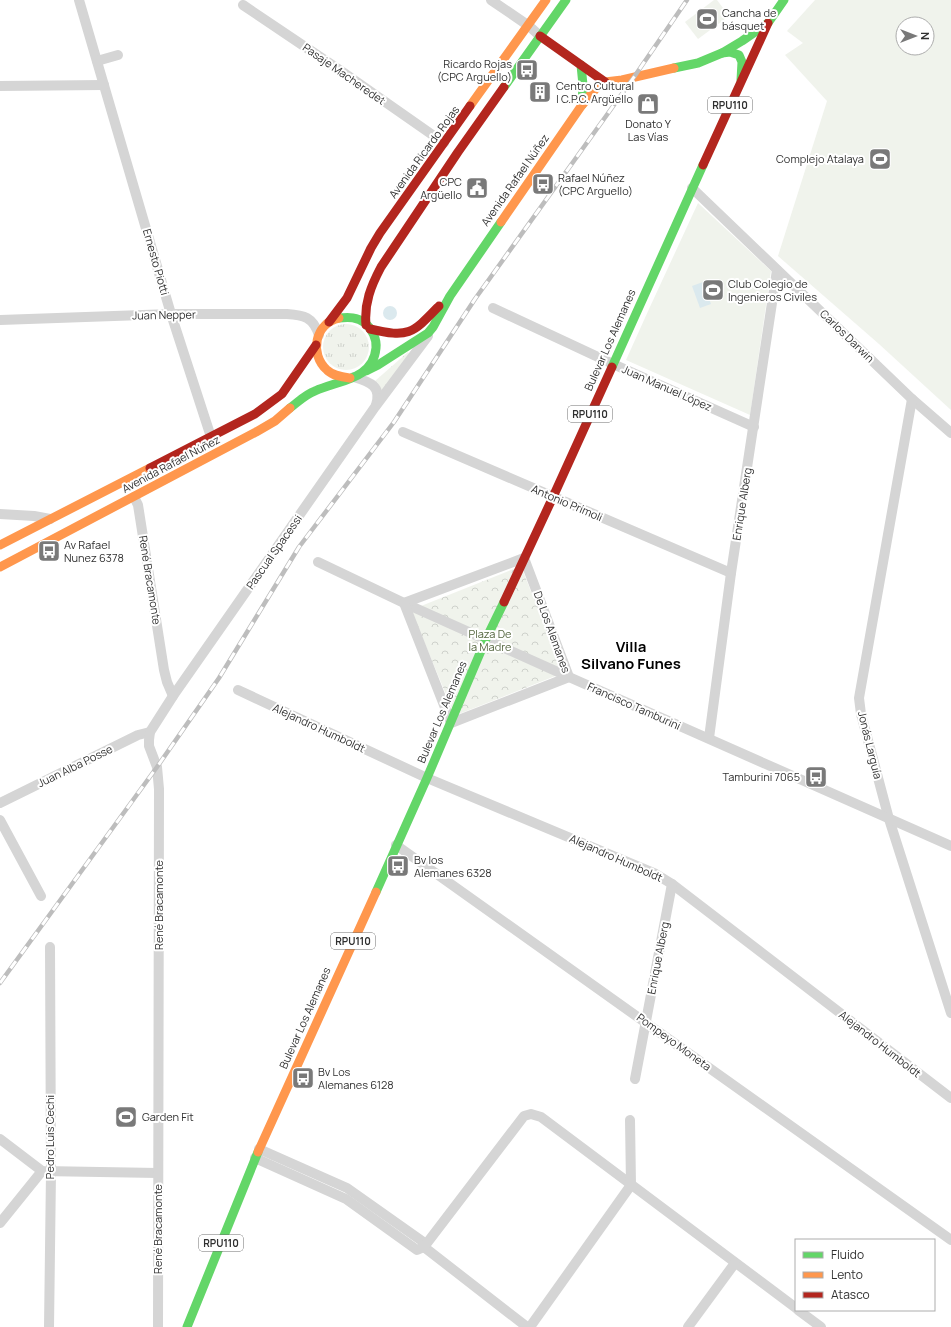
<svg xmlns="http://www.w3.org/2000/svg" width="951" height="1327" font-family="Manrope,sans-serif">
	<style>
		.grass { fill: url(#grass-tufts) }
		.park { fill: url(#park-crowns) }
		.pitch { fill: #f0f3ec; fill-rule: evenodd }
		.water { fill: #dbe9ee }
		.lines { fill: none; stroke-linecap: round; stroke-linejoin: round }
		.street { stroke: #d5d5d5; stroke-width: 10 }
		.fast { stroke: #63d668; stroke-width: 9 }
		.slow { stroke: #ff974d; stroke-width: 9 }
		.jam { stroke: #b3261e; stroke-width: 9 }
		.rail-casing { stroke: #bdbdbd; stroke-width: 4.5 }
		.rail { stroke: #fff; stroke-width: 3; stroke-dasharray: 9; stroke-linecap: butt }
		.labels { text-anchor: middle; stroke-width: 4; stroke-linejoin: round; paint-order: stroke }
		.shield { fill: #fff; stroke: #6f6f6f; stroke-width: 1 }
		.shield-label { font-size: 10px; font-weight: bold; fill: #313131 }
		.poi-label { font-size: 11px; fill: #313131; stroke: #fff; text-anchor: start }
		.street-label { font-size: 11px; fill: #313131; stroke: #fff }
		.park-label { font-size: 11px; fill: #576842; stroke: #fff }
		.district-label { font-size: 15px; font-weight: bold; fill: #000; stroke: #fff }
	</style>
	<defs>
		<pattern id="grass-tufts" width="24" height="20" patternUnits="userSpaceOnUse"><rect width="24" height="20" fill="#f0f3ec"/><path d="M3 7l-1-3M5 7V3M7 7l1-3M15 17l-1-3M17 17v-4M19 17l1-3" fill="none" stroke="#ced1cb"/></pattern>
		<pattern id="park-crowns" width="20" height="18" patternUnits="userSpaceOnUse"><rect width="20" height="18" fill="#f0f3ec"/><path d="M2 6a3 3 0 1 1 6 0M12 15a3 3 0 1 1 6 0" fill="none" stroke="#ced1cb"/></pattern>
	</defs>
	<rect width="100%" height="100%" fill="#fff"/>
	<g class="grass">
		<circle cx="346" cy="347" r="23"/>
		<path d="M408 352 410 355 381 393 378 383 375 381Z"/>
	</g>
	<path class="park" d="M521 566 563 673 459 714 452 709 411 610Z"/>
	<g class="pitch">
		<path d="M714 0H717L729 16 698 39 685 22Z"/>
		<path d="M815 0H951V410L879 344 778 256 827 101 785 55 803 43 787 31ZM903 24H927V48H903Z"/>
		<path d="M698 203 771 271 750 415 626 360 649 309Z"/>
	</g>
	<g class="water">
		<path d="M703 282 711 304 700 308 692 286Z"/>
		<circle cx="390" cy="313" r="7"/>
	</g>
	<g class="lines">
		<g class="street">
			<path d="M79 0 171 314 211 437"/>
			<path d="M491 0 529 26 540 36"/>
			<path d="M243 5 341 71 444 143"/>
			<path d="M97 61 118 55"/>
			<path d="M0 86 104 85"/>
			<path d="M692 188 912 399 951 433"/>
			<path d="M493 308 613 364 754 427"/>
			<path d="M0 320 171 314H287C304 315 313 317 319 335"/>
			<path d="M354 377C370 382 382 386 376 405"/>
			<path d="M912 399 859 698 861 714 889 819 951 1013"/>
			<path d="M403 432 731 573"/>
			<path d="M134 497 138 505 164 670 167 682 173 696"/>
			<path d="M0 514 34 516 50 519"/>
			<path d="M318 562 404 603 569 677 951 846"/>
			<path d="M404 603 524 558 569 677"/>
			<path d="M404 603 451 723 569 677"/>
			<path d="M238 690 427 778 654 873 672 884 951 1098"/>
			<path d="M709 738 731 573 777 270"/>
			<path d="M0 803 138 735 150 732"/>
			<path d="M0 820 41 896"/>
			<path d="M396 845 951 1240"/>
			<path d="M635 1079 672 884"/>
			<path d="M0 1139 42 1171 158 1173"/>
			<path d="M259 1149 347 1188 422 1241 424 1247 527 1327"/>
			<path d="M255 1158 346 1199 417 1250 424 1247 524 1116 531 1114 541 1117 796 1308"/>
			<path d="M0 1223 42 1171"/>
			<path d="M798 1310 821 1327"/>
			<path d="M49 1327 51 1172 50 947"/>
			<path d="M158 1327 159 789 157 767 149 746V740L150 732 173 696 375 407 428 336"/>
			<path d="M530 1327 631 1185 630 1120"/>
			<path d="M688 1327 735 1263"/>
		</g>
		<g class="fast">
			<path d="M722 53 730 52 739 55 742 62 741 80"/>
			<path d="M581 65 583 85 582 105"/>
			<path d="M674 68 698 63 722 53 742 41 768 23 784 0"/>
			<path d="M504 87 566 0"/>
			<path d="M612 367 703 165"/>
			<path d="M366 371 378 365 428 333 433 327 450 296 501 222"/>
			<path d="M290 408C298 402 306 394 315 391 339 380 373 380 376 348 377 339 372 329 365 323 357 317 349 317 339 318"/>
			<path d="M376 892 427 778 486 639 504 602"/>
			<path d="M187 1327 258 1152"/>
		</g>
		<g class="slow">
			<path d="M470 106 546 0"/>
			<path d="M501 222 582 105 597 87 605 82 622 80 674 68"/>
			<path d="M339 318C315 323 309 354 327 370 333 376 342 377 350 378"/>
			<path d="M0 545 150 468"/>
			<path d="M0 567 256 432 275 421 290 408"/>
			<path d="M258 1152 376 892"/>
		</g>
		<g class="jam">
			<path d="M540 36 605 82"/>
			<path d="M703 165 768 23"/>
			<path d="M329 322 347 298 371 248 380 233 470 106"/>
			<path d="M366 325C364 303 371 286 381 267L458 152 504 87"/>
			<path d="M370 329C409 338 412 334 439 306"/>
			<path d="M150 468 255 414 282 394 316 345"/>
			<path d="M504 602 553 497 612 367"/>
		</g>
		<g class="rail-casing">
			<path id="rail" d="M0 983 157 767 219 678 299 547 394 422 475 299 634 77 687 0"/>
		</g>
		<use href="#rail" class="rail"/>
	</g>
	<defs>
		<g id="stadium-square" transform="scale(1.15)"><rect x="-9" y="-9" width="18" height="18" rx="4" fill="#797979" stroke="#fff"/><path d="M0-5a6.5 5 0 1 0 0 10a6.5 5 0 1 0 0-10ZM-3.5-1.8h7v3.6h-7Z" fill="#fff"/></g>
		<g id="bus-square" transform="scale(1.15)"><rect x="-9" y="-9" width="18" height="18" rx="4" fill="#797979" stroke="#fff"/><path d="M-5-6H5V4H4V6H2V4H-2V6H-4V4H-5ZM-3.5-4V0h7V-4ZM-3.5 1.2v1.5H-2V1.2ZM2 1.2v1.5H3.5V1.2Z" fill="#fff"/></g>
		<g id="building-square" transform="scale(1.15)"><rect x="-9" y="-9" width="18" height="18" rx="4" fill="#797979" stroke="#fff"/><path d="M-4-6H4V6H1V3H-1V6H-4ZM-2.5-4.3h1.7v1.8h-1.7ZM.8-4.3h1.7v1.8H.8ZM-2.5-1h1.7V.8h-1.7ZM.8-1h1.7V.8H.8Z" fill="#fff"/></g>
		<g id="shop-square" transform="scale(1.15)"><rect x="-9" y="-9" width="18" height="18" rx="4" fill="#797979" stroke="#fff"/><path d="M-5-2.5h2.3a2.7 3.5 0 0 1 5.4 0H5L5.5 6h-11ZM-1.5-2.5h3a1.5 2.3 0 0 0-3 0Z" fill="#fff"/></g>
		<g id="civic-square" transform="scale(1.15)"><rect x="-9" y="-9" width="18" height="18" rx="4" fill="#797979" stroke="#fff"/><path d="M-.6-6.5H3V-4.5H.6V-3L4-1V1h2V6H-6V1h2V-1L-.6-3ZM-1.2 2.5V6h2.4V2.5Z" fill="#fff"/></g>
	</defs>
	<g fill-rule="evenodd">
		<use href="#stadium-square" x="707" y="19"/>
		<use href="#bus-square" x="527" y="70"/>
		<use href="#building-square" x="540" y="92"/>
		<use href="#shop-square" x="648" y="104"/>
		<use href="#stadium-square" x="880" y="159"/>
		<use href="#bus-square" x="543" y="184"/>
		<use href="#civic-square" x="477" y="188"/>
		<use href="#stadium-square" x="713" y="290"/>
		<use href="#bus-square" x="49" y="551"/>
		<use href="#bus-square" x="816" y="777"/>
		<use href="#bus-square" x="398" y="866"/>
		<use href="#bus-square" x="303" y="1078"/>
		<use href="#stadium-square" x="126" y="1117"/>
	</g>
	<g class="labels">
		<g class="shield">
			<rect x="708" y="97" width="44" height="16" rx="3"/>
			<rect x="568" y="406" width="44" height="16" rx="3"/>
			<rect x="331" y="933" width="44" height="16" rx="3"/>
			<rect x="199" y="1235" width="44" height="16" rx="3"/>
		</g>
		<g class="shield-label">
			<text x="730" y="109">RPU110</text>
			<text x="590" y="418">RPU110</text>
			<text x="353" y="945">RPU110</text>
			<text x="221" y="1247">RPU110</text>
		</g>
		<g class="poi-label">
			<text x="722" y="17">Cancha de<tspan x="722" dy="13">básquet</tspan></text>
			<text x="512" y="68" text-anchor="end">Ricardo Rojas<tspan x="512" dy="13">(CPC Arguello)</tspan></text>
			<text x="556" y="90">Centro Cultural<tspan x="556" dy="13">| C.P.C. Argüello</tspan></text>
			<text x="648" y="128" text-anchor="middle">Donato Y<tspan x="648" dy="13">Las Vías</tspan></text>
			<text x="864" y="163" text-anchor="end">Complejo Atalaya</text>
			<text x="558" y="182">Rafael Núñez<tspan x="558" dy="13">(CPC Arguello)</tspan></text>
			<text x="462" y="186" text-anchor="end">CPC<tspan x="462" dy="13">Argüello</tspan></text>
			<text x="728" y="288">Club Colegio de<tspan x="728" dy="13">Ingenieros Civiles</tspan></text>
			<text x="64" y="549">Av Rafael<tspan x="64" dy="13">Nunez 6378</tspan></text>
			<text x="800" y="781" text-anchor="end">Tamburini 7065</text>
			<text x="414" y="864">Bv los<tspan x="414" dy="13">Alemanes 6328</tspan></text>
			<text x="318" y="1076">Bv Los<tspan x="318" dy="13">Alemanes 6128</tspan></text>
			<text x="142" y="1121">Garden Fit</text>
		</g>
		<g class="street-label">
			<text transform="translate(344 74) rotate(35)" y="4">Pasaje Macheredet</text>
			<text transform="translate(424 152) rotate(-54)" y="4">Avenida Ricardo Rojas</text>
			<text transform="translate(515 180) rotate(-55)" y="4">Avenida Rafael Núñez</text>
			<text transform="translate(156 262) rotate(74)" y="4">Ernesto Piotti</text>
			<text transform="translate(164 315) rotate(-1)" y="4">Juan Nepper</text>
			<text transform="translate(847 336) rotate(44)" y="4">Carlos Darwin</text>
			<text transform="translate(610 340) rotate(-66)" y="4">Bulevar Los Alemanes</text>
			<text transform="translate(667 388) rotate(24)" y="4">Juan Manuel López</text>
			<text transform="translate(171 464) rotate(-28)" y="4">Avenida Rafael Núñez</text>
			<text transform="translate(567 503) rotate(23)" y="4">Antonio Prímoli</text>
			<text transform="translate(742 504) rotate(-81)" y="4">Enrique Alberg</text>
			<text transform="translate(274 552) rotate(-55)" y="4">Pascual Spacessi</text>
			<text transform="translate(150 580) rotate(81)" y="4">René Bracamonte</text>
			<text transform="translate(552 632) rotate(70)" y="4">De Los Alemanes</text>
			<text transform="translate(634 706) rotate(24)" y="4">Francisco Tamburini</text>
			<text transform="translate(442 712) rotate(-67)" y="4">Bulevar Los Alemanes</text>
			<text transform="translate(319 728) rotate(25)" y="4">Alejandro Humboldt</text>
			<text transform="translate(870 745) rotate(76)" y="4">Jonás Larguía</text>
			<text transform="translate(75 766) rotate(-26)" y="4">Juan Alba Posse</text>
			<text transform="translate(616 858) rotate(24)" y="4">Alejandro Humboldt</text>
			<text transform="translate(159 905) rotate(-90)" y="4">René Bracamonte</text>
			<text transform="translate(658 958) rotate(-79)" y="4">Enrique Alberg</text>
			<text transform="translate(305 1018) rotate(-66)" y="4">Bulevar Los Alemanes</text>
			<text transform="translate(674 1042) rotate(36)" y="4">Pompeyo Moneta</text>
			<text transform="translate(880 1044) rotate(38)" y="4">Alejandro Humboldt</text>
			<text transform="translate(50 1137) rotate(-90)" y="4">Pedro Luis Cechi</text>
			<text transform="translate(158 1229) rotate(-90)" y="4">René Bracamonte</text>
		</g>
		<g class="park-label">
			<text x="490" y="638">Plaza De<tspan x="490" dy="13">la Madre</tspan></text>
		</g>
		<g class="district-label">
			<text x="631" y="652">Villa<tspan x="631" dy="17">Silvano Funes</tspan></text>
		</g>
	</g>
	<rect x="795" y="1239" width="140" height="72" fill="#ffffff" stroke="#adadad"/>
	<rect x="803" y="1252" width="20" height="6" fill="#63d668" stroke="#adadad"/>
	<text x="831" y="1259" font-size="12" fill="#313131">Fluido</text>
	<rect x="803" y="1272" width="20" height="6" fill="#ff974d" stroke="#adadad"/>
	<text x="831" y="1279" font-size="12" fill="#313131">Lento</text>
	<rect x="803" y="1292" width="20" height="6" fill="#b3261e" stroke="#adadad"/>
	<text x="831" y="1299" font-size="12" fill="#313131">Atasco</text>
	<g transform="translate(915 36) rotate(90)"><circle r="19" fill="#ffffff" stroke="#adadad"/>
	<path d="M0-3L7 15L0 10L-7 15Z" fill="#797979"/>
	<text y="-6" font-size="11" font-weight="bold" text-anchor="middle" fill="#313131">N</text>
	</g>
</svg>
